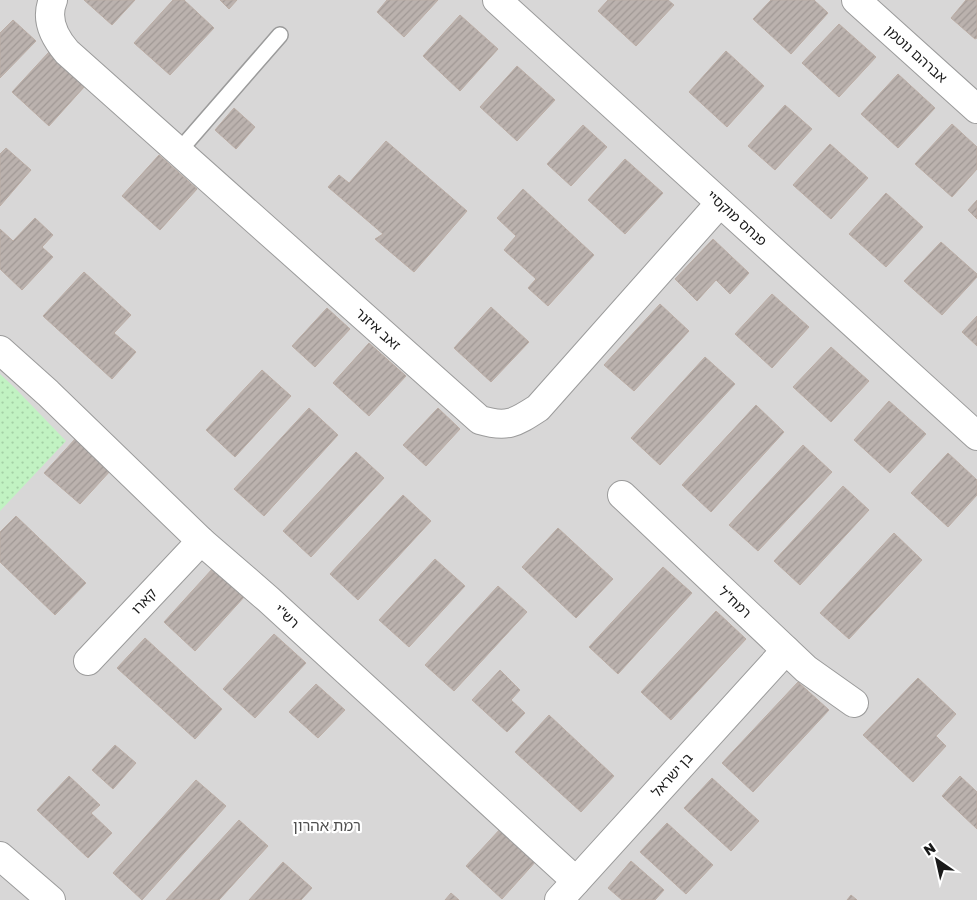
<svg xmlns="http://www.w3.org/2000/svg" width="977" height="900" font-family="'Golos Text','Noto Sans Hebrew',sans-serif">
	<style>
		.residential { fill: #d8d7d7 }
		.park { fill: url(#park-dots) }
		.building { fill: url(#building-hatch); stroke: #bbada5 }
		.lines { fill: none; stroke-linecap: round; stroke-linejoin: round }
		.lane-casing { stroke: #9b9b9b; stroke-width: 18 }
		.street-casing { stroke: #9b9b9b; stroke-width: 30 }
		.lane { stroke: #fff; stroke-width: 15 }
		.street { stroke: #fff; stroke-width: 28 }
		.labels { text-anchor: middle; stroke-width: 4.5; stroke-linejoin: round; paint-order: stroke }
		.street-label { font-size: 14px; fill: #1a1a1a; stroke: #fff }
		.neighbourhood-label { font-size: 15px; fill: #4d4d4d; stroke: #fff }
	</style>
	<defs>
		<pattern id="park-dots" width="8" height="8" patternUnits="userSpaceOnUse" patternTransform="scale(1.25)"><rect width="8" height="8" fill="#c1f2c2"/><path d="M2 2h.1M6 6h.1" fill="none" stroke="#a5cfa6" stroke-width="1.8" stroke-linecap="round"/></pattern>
		<pattern id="building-hatch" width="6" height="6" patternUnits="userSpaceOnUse" patternTransform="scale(1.25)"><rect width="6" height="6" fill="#bbb2ae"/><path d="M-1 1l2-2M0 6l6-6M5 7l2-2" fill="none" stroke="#a09895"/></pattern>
	</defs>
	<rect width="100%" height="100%" fill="#ebe7e1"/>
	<rect class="residential" x="0" y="0" width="977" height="900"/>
	<path class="park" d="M0 374 14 387 66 441 0 511Z"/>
	<g class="building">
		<path d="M84 0H135L112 25Z"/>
		<path d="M173 0H184L214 28 170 75 134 43Z"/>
		<path d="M220 0H237L229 9Z"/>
		<path d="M387 0H438L404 37 377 12Z"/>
		<path d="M608 0H668L674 5 636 46 598 11Z"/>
		<path d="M771 0H814L828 13 791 54 753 19Z"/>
		<path d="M966 0H977V38L975 39 951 18Z"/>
		<path d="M460 15 498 49 460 91 423 56Z"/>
		<path d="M13 20 36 41 0 78V33Z"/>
		<path d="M839 24 876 57 839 97 802 63Z"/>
		<path d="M726 51 764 86 727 127 689 92Z"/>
		<path d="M49 52 85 86 49 126 12 92Z"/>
		<path d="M517 66 555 100 517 141 480 107Z"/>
		<path d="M898 74 935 108 898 148 861 114Z"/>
		<path d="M785 105 812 129 775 170 748 146Z"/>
		<path d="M234 108 255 127 236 149 215 130Z"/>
		<path d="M952 124 977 147V169L952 197 915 164Z"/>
		<path d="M583 125 607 147 571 186 547 164Z"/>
		<path d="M386 141 467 211 414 272 375 239 383 234 328 187 339 175 349 183Z"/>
		<path d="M830 144 868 178 831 219 793 185Z"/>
		<path d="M6 148 31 170 0 206V154Z"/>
		<path d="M159 155 197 189 160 230 122 196Z"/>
		<path d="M625 159 663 193 625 234 588 200Z"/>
		<path d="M523 189 594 255 548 306 528 288 536 279 504 250 516 236 497 218Z"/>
		<path d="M886 193 923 227 886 267 849 234Z"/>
		<path d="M977 200V219L968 210Z"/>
		<path d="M35 218 53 235 42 247 53 257 22 290 0 269V229L13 241Z"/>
		<path d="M713 239 749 273 730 294 716 280 697 301 675 279Z"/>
		<path d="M941 242 977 274V277L942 315 904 281Z"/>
		<path d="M84 272 131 315 114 333 136 352 112 379 43 316Z"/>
		<path d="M772 294 809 327 772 368 735 334Z"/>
		<path d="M660 304 689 331 634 391 604 365Z"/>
		<path d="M491 307 529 342 491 382 454 348Z"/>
		<path d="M327 308 350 329 315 367 292 346Z"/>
		<path d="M977 316V346L962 332Z"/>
		<path d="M369 343 406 376 369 416 333 383Z"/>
		<path d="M831 347 869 381 831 422 793 387Z"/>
		<path d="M705 357 735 384 660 465 631 438Z"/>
		<path d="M262 370 291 396 235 457 206 430Z"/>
		<path d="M889 401 926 434 890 473 854 440Z"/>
		<path d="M756 405 784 432 711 512 682 485Z"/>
		<path d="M309 408 338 435 264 516 234 489Z"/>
		<path d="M438 408 460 429 426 466 403 445Z"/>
		<path d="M76 438 111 470 80 504 44 473Z"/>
		<path d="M803 445 832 472 758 551 729 525Z"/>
		<path d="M356 452 384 478 311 557 283 531Z"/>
		<path d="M948 453 977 480V495L948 527 911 493Z"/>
		<path d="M843 486 869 510 800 585 774 561Z"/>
		<path d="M403 495 431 521 358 600 330 574Z"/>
		<path d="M16 516 86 583 55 615 0 562V532Z"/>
		<path d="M558 528 613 579 576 618 522 567Z"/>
		<path d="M894 533 922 560 849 639 820 613Z"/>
		<path d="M435 559 465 586 409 647 379 620Z"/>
		<path d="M214 567 245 596 195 651 164 622Z"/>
		<path d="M663 567 692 593 618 674 589 647Z"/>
		<path d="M498 586 527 612 454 691 425 665Z"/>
		<path d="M716 611 746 639 671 720 641 692Z"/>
		<path d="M274 634 306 663 255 718 223 689Z"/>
		<path d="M145 638 222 709 195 739 117 668Z"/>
		<path d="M500 670 520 690 511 700 525 713 507 732 472 700Z"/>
		<path d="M918 678 956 714 936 736 946 746 913 782 863 735Z"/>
		<path d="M798 682 829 710 753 792 722 763Z"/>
		<path d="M316 684 345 710 318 738 289 712Z"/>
		<path d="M549 715 614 776 581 812 515 752Z"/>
		<path d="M115 745 136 763 113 789 92 770Z"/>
		<path d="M69 776 100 805 91 813 112 833 88 858 37 810Z"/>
		<path d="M960 776 977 792V829L942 796Z"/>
		<path d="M712 778 759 821 731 851 684 808Z"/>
		<path d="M196 780 226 806 142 900 113 873Z"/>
		<path d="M239 820 268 846 219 900H166Z"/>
		<path d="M667 823 713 865 686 894 640 852Z"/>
		<path d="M502 827 537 860 502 899 466 866Z"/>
		<path d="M631 861 664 890 655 900H622L608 888Z"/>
		<path d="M283 862 312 888 301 900H249Z"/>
		<path d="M451 893 459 900H445Z"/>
		<path d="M851 895 857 900H847Z"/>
	</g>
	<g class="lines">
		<g class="lane-casing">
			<path id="lane" d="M179 151 280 35"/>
		</g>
		<g class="street-casing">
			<g id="street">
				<path d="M53 0C45 19 54 37 67 52L480 420C507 428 515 423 538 408L720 203"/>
				<path d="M497 0 977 436"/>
				<path d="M856 0 977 109"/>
				<path d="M0 350 48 393 201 541 268 599 576 881"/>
				<path d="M622 495 806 669 854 703"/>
				<path d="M88 661 201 541"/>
				<path d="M0 856 51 900"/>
				<path d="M559 900 786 650"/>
			</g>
		</g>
		<use href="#lane" class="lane"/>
		<use href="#street" class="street"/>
	</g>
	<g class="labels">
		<g class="street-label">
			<text transform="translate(916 54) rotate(42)" y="5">אברהם נוטמן</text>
			<text transform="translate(737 218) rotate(42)" y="5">פנחס מוקסיי</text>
			<text transform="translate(378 329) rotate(42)" y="5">זאב איזנר</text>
			<text transform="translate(144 601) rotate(-47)" y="5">קארו</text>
			<text transform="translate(735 602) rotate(43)" y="5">רמח"ל</text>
			<text transform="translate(287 616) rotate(42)" y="5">רש"י</text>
			<text transform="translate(672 775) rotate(-48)" y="5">בן ישראל</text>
		</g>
		<g class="neighbourhood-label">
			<text x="327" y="831">רמת אהרון</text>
		</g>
	</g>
	<g transform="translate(937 860) rotate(326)" stroke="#ffffff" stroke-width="4" paint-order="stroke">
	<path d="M0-4L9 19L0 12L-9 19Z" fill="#1a1a1a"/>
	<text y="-8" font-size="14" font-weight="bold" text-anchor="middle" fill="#1a1a1a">N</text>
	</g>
</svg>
